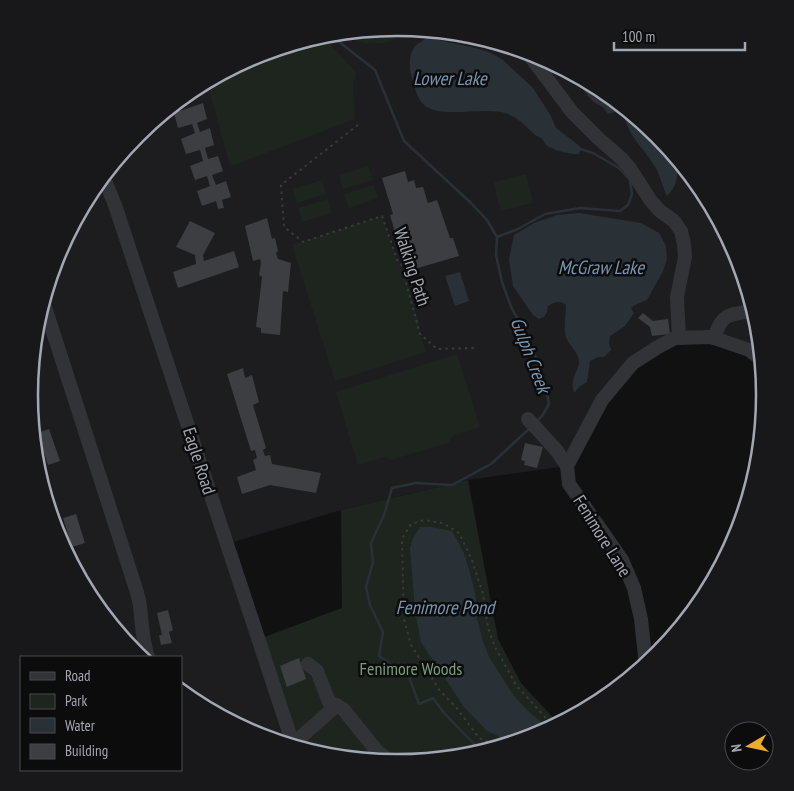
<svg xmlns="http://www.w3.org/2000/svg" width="794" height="791" font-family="'PT Sans Narrow',sans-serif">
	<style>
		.built { fill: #1d1d1f }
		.green { fill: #1d251e }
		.water { fill: #293137 }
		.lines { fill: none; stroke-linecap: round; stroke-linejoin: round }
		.stream { stroke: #293137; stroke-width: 2.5 }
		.building { fill: #3d3e42 }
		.path { stroke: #383a3e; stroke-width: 2; stroke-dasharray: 2.5 4; stroke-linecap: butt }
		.minor { stroke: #323337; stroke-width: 14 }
		.labels { text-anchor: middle; stroke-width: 5; stroke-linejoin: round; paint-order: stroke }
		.street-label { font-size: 18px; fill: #a2a7b2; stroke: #0c0c0d }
		.park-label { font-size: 18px; fill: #799d7b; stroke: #0c0c0d }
		.water-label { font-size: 19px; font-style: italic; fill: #7995ad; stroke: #0c0c0d }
		.rim { fill: none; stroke: #a2a7b2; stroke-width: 2.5 }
	</style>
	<rect width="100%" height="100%" fill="#111112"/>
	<path class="built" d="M397 28 469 35 538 56 602 90 657 135 703 191 737 255 758 324 762 360 749 350 675 338 633 364 567 466 468 480 341 510 227 544 294 747 256 735 192 701 181 692V657H139L91 600 57 536 36 467 29 395 36 323 57 254 91 191 137 135 193 89 256 55 325 35Z"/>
	<g class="green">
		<path d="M397 28 410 29C393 46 364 50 346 33Z"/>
		<path d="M316 37 331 45 357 73 353 83 355 119 232 166 229 163 207 82 256 55Z"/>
		<path d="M368 166 373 180 343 189 339 175Z"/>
		<path d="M526 174 533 203 500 211 494 182Z"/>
		<path d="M322 180 326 194 297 203 292 189Z"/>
		<path d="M374 185 378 198 349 208 344 194Z"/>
		<path d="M328 199 332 213 302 222 298 208Z"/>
		<path d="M382 216 398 262 401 264 419 322 418 326 426 352 335 381 292 245Z"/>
		<path d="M457 354 480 427 453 436 448 443 391 460 384 457 358 465 336 392Z"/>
		<path d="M468 480 498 639 521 683 559 724 538 736 469 756 397 763 325 756 293 747 259 639 342 608 341 510Z"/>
	</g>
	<g class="water">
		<path d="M426 38 434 39 475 48 489 52 503 60 533 88 551 116 556 128 581 147 579 154C571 155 552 150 546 145 544 143 544 141 542 139 540 137 537 136 535 135 527 127 518 118 508 114 485 105 437 121 422 103 416 96 415 86 412 78 409 68 408 54 416 45 419 43 423 41 426 38Z"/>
		<path d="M572 74 602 90 657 135 677 160C677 176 679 184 667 196 663 188 661 179 657 170 647 151 629 138 624 116L615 112 608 114 603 107 595 103 588 96Z"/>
		<path d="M579 213 641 223 659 233 666 246 667 259 663 271 647 300 635 305 631 308 634 313 625 326 610 336 609 343 611 350 604 357H598L590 361 587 382 579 387 574 393C573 389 572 385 573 381 574 374 579 369 579 362 579 352 569 346 566 337 563 327 566 315 566 305 559 300 555 302 548 306L547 312 544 317 539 319 533 315 513 286 509 259 514 235 534 223 557 215Z"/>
		<path d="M460 272 469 301 455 306 445 276Z"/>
		<path d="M420 527H431L452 531 464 553 470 573 476 597 477 619 483 641 489 657 514 696 530 713 550 729 538 736 513 743 487 731 464 707 421 642 415 611 410 548 413 538Z"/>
	</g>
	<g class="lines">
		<g class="stream">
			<path d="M329 34 375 70 404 141 471 203 487 220 497 237 496 255 502 282 512 309 524 329 532 347 545 383 549 404 542 416 537 421"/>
			<path d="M497 237 518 229 545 214 580 208 620 211 628 205 632 194 630 180 619 168 593 153 577 148"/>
			<path d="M488 751 476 746 444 713 433 698 419 704 409 677 379 656 383 632 370 605 366 587 373 562 371 543 384 515 392 488 416 483 452 485 491 464 530 428"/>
		</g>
	</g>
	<g class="building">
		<path d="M203 103 207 119 197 123 200 132 210 128 214 145 205 148 208 159 218 156 223 171 212 175 216 185 226 181 231 197 222 200 224 208 218 209 216 201 202 206 197 191 210 186 207 176 195 180 190 166 203 161 200 150 186 154 181 139 195 133 192 124 178 128 174 113Z"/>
		<path d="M405 171 408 182 414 180 416 188 423 187 428 203 437 200 450 238H453L459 256 411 270 407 259 403 261 390 215 393 214 382 178Z"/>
		<path d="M267 218 272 239 275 238 278 251 276 253 278 259 291 263 288 292 283 291 280 335 261 333V328L256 327 262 277 259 275 261 263 260 259 253 261 245 226Z"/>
		<path d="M190 221 215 233 203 255 204 261 234 251 239 267 178 288 173 272 196 264 195 255 176 247Z"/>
		<path d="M643 313 653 321 668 319 670 334 652 336 650 327 638 318Z"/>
		<path d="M243 368 245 378 252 375 259 402 253 405 266 448 263 450 265 456 270 455 272 464 321 473 316 493 270 485 242 494 237 477 256 470 253 460 257 458 255 450 251 451 227 374Z"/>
		<path d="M49 429 60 461 48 465 37 433Z"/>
		<path d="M525 443 543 447 537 468 524 465 525 461 521 460Z"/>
		<path d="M76 514 85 543 72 547 63 518Z"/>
		<path d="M101 600 107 619 93 602Z"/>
		<path d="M168 610 173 630 169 632 172 643 161 645 159 635H162L157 613Z"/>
		<path d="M299 658 306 679 287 687 280 666Z"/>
	</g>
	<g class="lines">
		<g class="path">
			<path d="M358 125 281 185 284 227 303 242 382 216 398 262 401 264 420 334 437 349 475 348"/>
			<path d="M500 747 479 738 456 707 440 691 411 645 404 619 402 542 403 537 411 524 424 520 443 523 459 533 472 560 483 594 488 628 495 647 516 685 554 727"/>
		</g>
		<g class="minor">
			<path d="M527 52 572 112 598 138 622 159 629 167 651 201 660 211 674 221 681 231 684 244 685 257 677 297 679 338"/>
			<path d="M103 176 115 205 294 747"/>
			<path d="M43 301 135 586C137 593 139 599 140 606 142 624 142 640 148 657"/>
			<path d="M714 338C723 311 729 316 754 310"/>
			<path d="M528 419 557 451 567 466 569 484 622 560 634 588 641 619 646 665"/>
			<path d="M567 466 602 400 633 363 658 347 675 338 711 337 749 350 762 360"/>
			<path d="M308 664 317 671 329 702 343 709 377 751 393 763"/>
			<path d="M293 744 337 705"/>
		</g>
	</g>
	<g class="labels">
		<g class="street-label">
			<text transform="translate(412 267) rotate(72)" y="6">Walking Path</text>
			<text transform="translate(199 461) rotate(72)" y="6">Eagle Road</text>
			<text transform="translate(602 536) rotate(58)" y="6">Fenimore Lane</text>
		</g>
		<g class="park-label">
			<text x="411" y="675">Fenimore Woods</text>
		</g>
		<g class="water-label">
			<text x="450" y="85">Lower Lake</text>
			<text x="601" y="274">McGraw Lake</text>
			<text transform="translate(531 355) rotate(69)" y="7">Gulph Creek</text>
			<text x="445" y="614">Fenimore Pond</text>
		</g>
	</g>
	<path d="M0 0H794V791H0ZM38 395a359 359 0 1 1 718 0a359 359 0 1 1-718 0Z" fill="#18181a" fill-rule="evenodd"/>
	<path class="rim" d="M38 395a359 359 0 1 1 718 0a359 359 0 1 1-718 0Z"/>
	<rect x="20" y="656" width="162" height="115" fill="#0c0c0d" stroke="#484a4f"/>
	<rect x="30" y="672" width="25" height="8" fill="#323337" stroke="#484a4f"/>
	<text x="65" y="681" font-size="15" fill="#a2a7b2">Road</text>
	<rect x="30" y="694" width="25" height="15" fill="#1d251e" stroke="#484a4f"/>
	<text x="65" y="706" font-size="15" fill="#a2a7b2">Park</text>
	<rect x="30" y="718" width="25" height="15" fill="#293137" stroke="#484a4f"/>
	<text x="65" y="731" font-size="15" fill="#a2a7b2">Water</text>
	<rect x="30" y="744" width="25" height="15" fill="#3d3e42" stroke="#484a4f"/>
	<text x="65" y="756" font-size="15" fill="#a2a7b2">Building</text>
	<g transform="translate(749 746) rotate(261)"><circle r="24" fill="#0c0c0d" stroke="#484a4f"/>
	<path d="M0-4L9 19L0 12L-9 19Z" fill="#edab2e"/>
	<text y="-8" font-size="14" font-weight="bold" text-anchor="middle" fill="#a2a7b2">N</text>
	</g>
	<path d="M614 42v8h131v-8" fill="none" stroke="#a2a7b2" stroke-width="2.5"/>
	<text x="622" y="42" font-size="15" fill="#a2a7b2" stroke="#0c0c0d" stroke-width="4" paint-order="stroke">100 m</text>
</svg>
